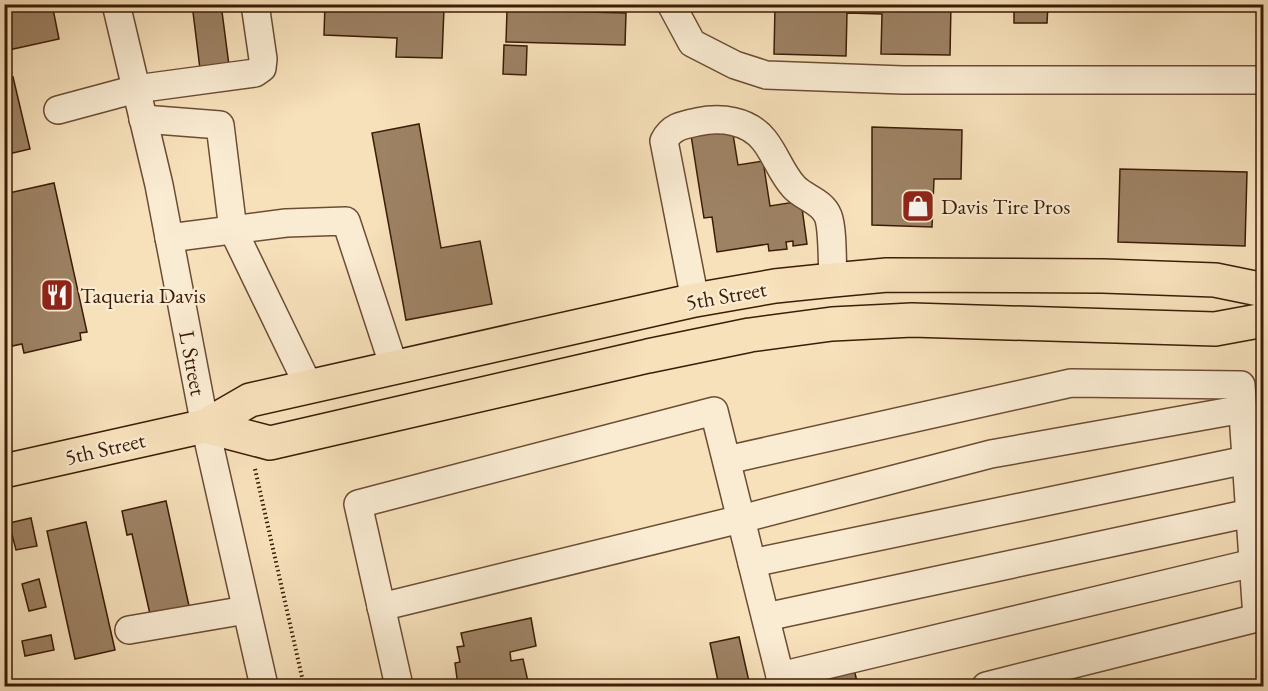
<svg xmlns="http://www.w3.org/2000/svg" width="1268" height="691" font-family="'EB Garamond',serif">
	<style>
		.building { fill: #9d8264; stroke: #3c1c06; stroke-width: 1.5 }
		.lines { fill: none; stroke-linecap: round; stroke-linejoin: round }
		.minor-casing { stroke: #6b4d33; stroke-width: 30 }
		.major-casing { stroke: #3c1c06; stroke-width: 36 }
		.path { stroke: #3c1c06; stroke-width: 4; stroke-dasharray: 1.5 3; stroke-linecap: butt }
		.minor { stroke: #faecd3; stroke-width: 27 }
		.major { stroke: #f7e1bb; stroke-width: 33 }
		.labels { text-anchor: middle; stroke-width: 4.5; stroke-linejoin: round; paint-order: stroke }
		.poi-label { font-size: 22px; fill: #3c1c06; stroke: #faecd3; text-anchor: start }
		.street-label { font-size: 22px; fill: #3c1c06; stroke: #faecd3 }
	</style>
	<rect width="100%" height="100%" fill="#f7e1bb"/>
	<filter id="stains"><feTurbulence type="fractalNoise" baseFrequency=".00333" numOctaves="4"/><feColorMatrix values="0 0 0 0 .2 0 0 0 0 .09 0 0 0 0 .02 0 0 0 .5 -.17"/></filter>
	<radialGradient id="worn" r=".72"><stop offset=".6" stop-color="#630" stop-opacity="0"/><stop offset="1" stop-color="#630" stop-opacity=".3"/></radialGradient>
	<g class="building">
		<path d="M4 4H52L59 39 4 51Z"/>
		<path d="M192 4H221L230 73 201 77Z"/>
		<path d="M325 4 444 8 442 58 396 57 397 38 324 35Z"/>
		<path d="M785 4H951L950 55 881 54 882 14 847 13 846 56 774 54 775 7 785 8Z"/>
		<path d="M1014 4H1048L1047 23H1014Z"/>
		<path d="M507 10 626 13 625 45 506 42Z"/>
		<path d="M504 45 527 46 526 75 503 74Z"/>
		<path d="M13 77 30 149 4 155V79Z"/>
		<path d="M419 124 441 248 480 241 492 304 406 320 372 133Z"/>
		<path d="M872 127 962 130 961 179H934L932 227 872 225Z"/>
		<path d="M732 128 738 165 763 161 770 206 801 201 807 244 793 246V241L786 242 787 249 769 251 768 244 717 252 712 217 704 218 691 135Z"/>
		<path d="M1120 169 1247 172 1245 246 1118 242Z"/>
		<path d="M54 183 87 332 80 333 81 340 24 353 22 344 12 346 4 313V194Z"/>
		<path d="M166 501 189 606 150 614 132 534 127 535 122 511Z"/>
		<path d="M31 518 37 546 16 550 9 523Z"/>
		<path d="M86 522 115 650 75 659 47 531Z"/>
		<path d="M39 579 46 607 29 611 22 584Z"/>
		<path d="M531 618 536 646 510 652 511 661 523 659 529 686H458L455 663 460 662 457 647 464 646 461 633Z"/>
		<path d="M51 635 54 650 25 656 22 641Z"/>
		<path d="M739 637 750 686H719L710 643Z"/>
		<path d="M854 669 858 686H822L821 681 826 680V675Z"/>
	</g>
	<g class="lines">
		<g class="minor-casing">
			<g id="minor">
				<path d="M116 4 159 185 205 426 264 686"/>
				<path d="M671 4 692 43 735 65 766 75 903 80H1264"/>
				<path d="M58 110 136 89 255 73 262 68 263 59 255 4"/>
				<path d="M143 119 220 125 233 230 309 387"/>
				<path d="M169 238 286 223 346 221 394 367"/>
				<path d="M695 300 664 141C671 127 682 125 697 122 721 117 748 120 764 140 776 155 781 173 794 187 804 198 822 201 828 216 833 228 832 264 833 280"/>
				<path d="M727 460 1071 383 1241 385 1257 618"/>
				<path d="M752 563 1246 460"/>
				<path d="M381 607 741 519 991 454 1243 409"/>
				<path d="M766 617 1250 513"/>
				<path d="M129 630 246 610"/>
				<path d="M780 676 1253 563"/>
				<path d="M399 686 358 504 714 411 780 676V686"/>
				<path d="M986 686 1257 618 1264 619"/>
			</g>
		</g>
		<g class="major-casing">
			<g id="major">
				<path d="M205 426 270 443 648 356 750 335 832 324 912 320 1215 329 1264 320"/>
				<path d="M4 471 205 426 250 400 695 300 775 286 833 280 887 275 1103 276 1215 280 1264 290"/>
			</g>
		</g>
		<path class="path" d="M255 469 304 686"/>
		<use href="#minor" class="minor"/>
		<use href="#major" class="major"/>
	</g>
	<defs>
		<g id="shop-square" transform="scale(1.725)"><rect x="-9" y="-9" width="18" height="18" rx="4" fill="#8f2418" stroke="#faecd3"/><path d="M-5-2.5h2.3a2.7 3.5 0 0 1 5.4 0H5L5.5 6h-11ZM-1.5-2.5h3a1.5 2.3 0 0 0-3 0Z" fill="#fff"/></g>
		<g id="restaurant-square" transform="scale(1.725)"><rect x="-9" y="-9" width="18" height="18" rx="4" fill="#8f2418" stroke="#faecd3"/><path d="M-5-6h1v4h1v-4h1v4h1v-4h1v5L-1.5 .5V6h-2V.5L-5-1ZM5-6V6H3V1.5H1.5Q1.5-4 5-6Z" fill="#fff"/></g>
	</defs>
	<g fill-rule="evenodd">
		<use href="#shop-square" x="918" y="206"/>
		<use href="#restaurant-square" x="57" y="295"/>
	</g>
	<g class="labels">
		<g class="poi-label">
			<text x="941" y="214">Davis Tire Pros</text>
			<text x="80" y="303">Taqueria Davis</text>
		</g>
		<g class="street-label">
			<text transform="translate(726 295) rotate(-10)" y="8">5th Street</text>
			<text transform="translate(193 363) rotate(79)" y="8">L Street</text>
			<text transform="translate(105 448) rotate(-13)" y="8">5th Street</text>
		</g>
	</g>
	<rect width="1268" height="691" fill="none" stroke="#f7e1bb" stroke-width="24"/>
	<rect x="6" y="6" width="1256" height="679" fill="none" stroke="#3c1c06" stroke-width="3"/>
	<rect x="12" y="12" width="1244" height="667" fill="none" stroke="#3c1c06" stroke-width="1.5"/>
	<rect width="100%" height="100%" filter="url(#stains)"/>
	<rect width="100%" height="100%" fill="url(#worn)"/>
</svg>
